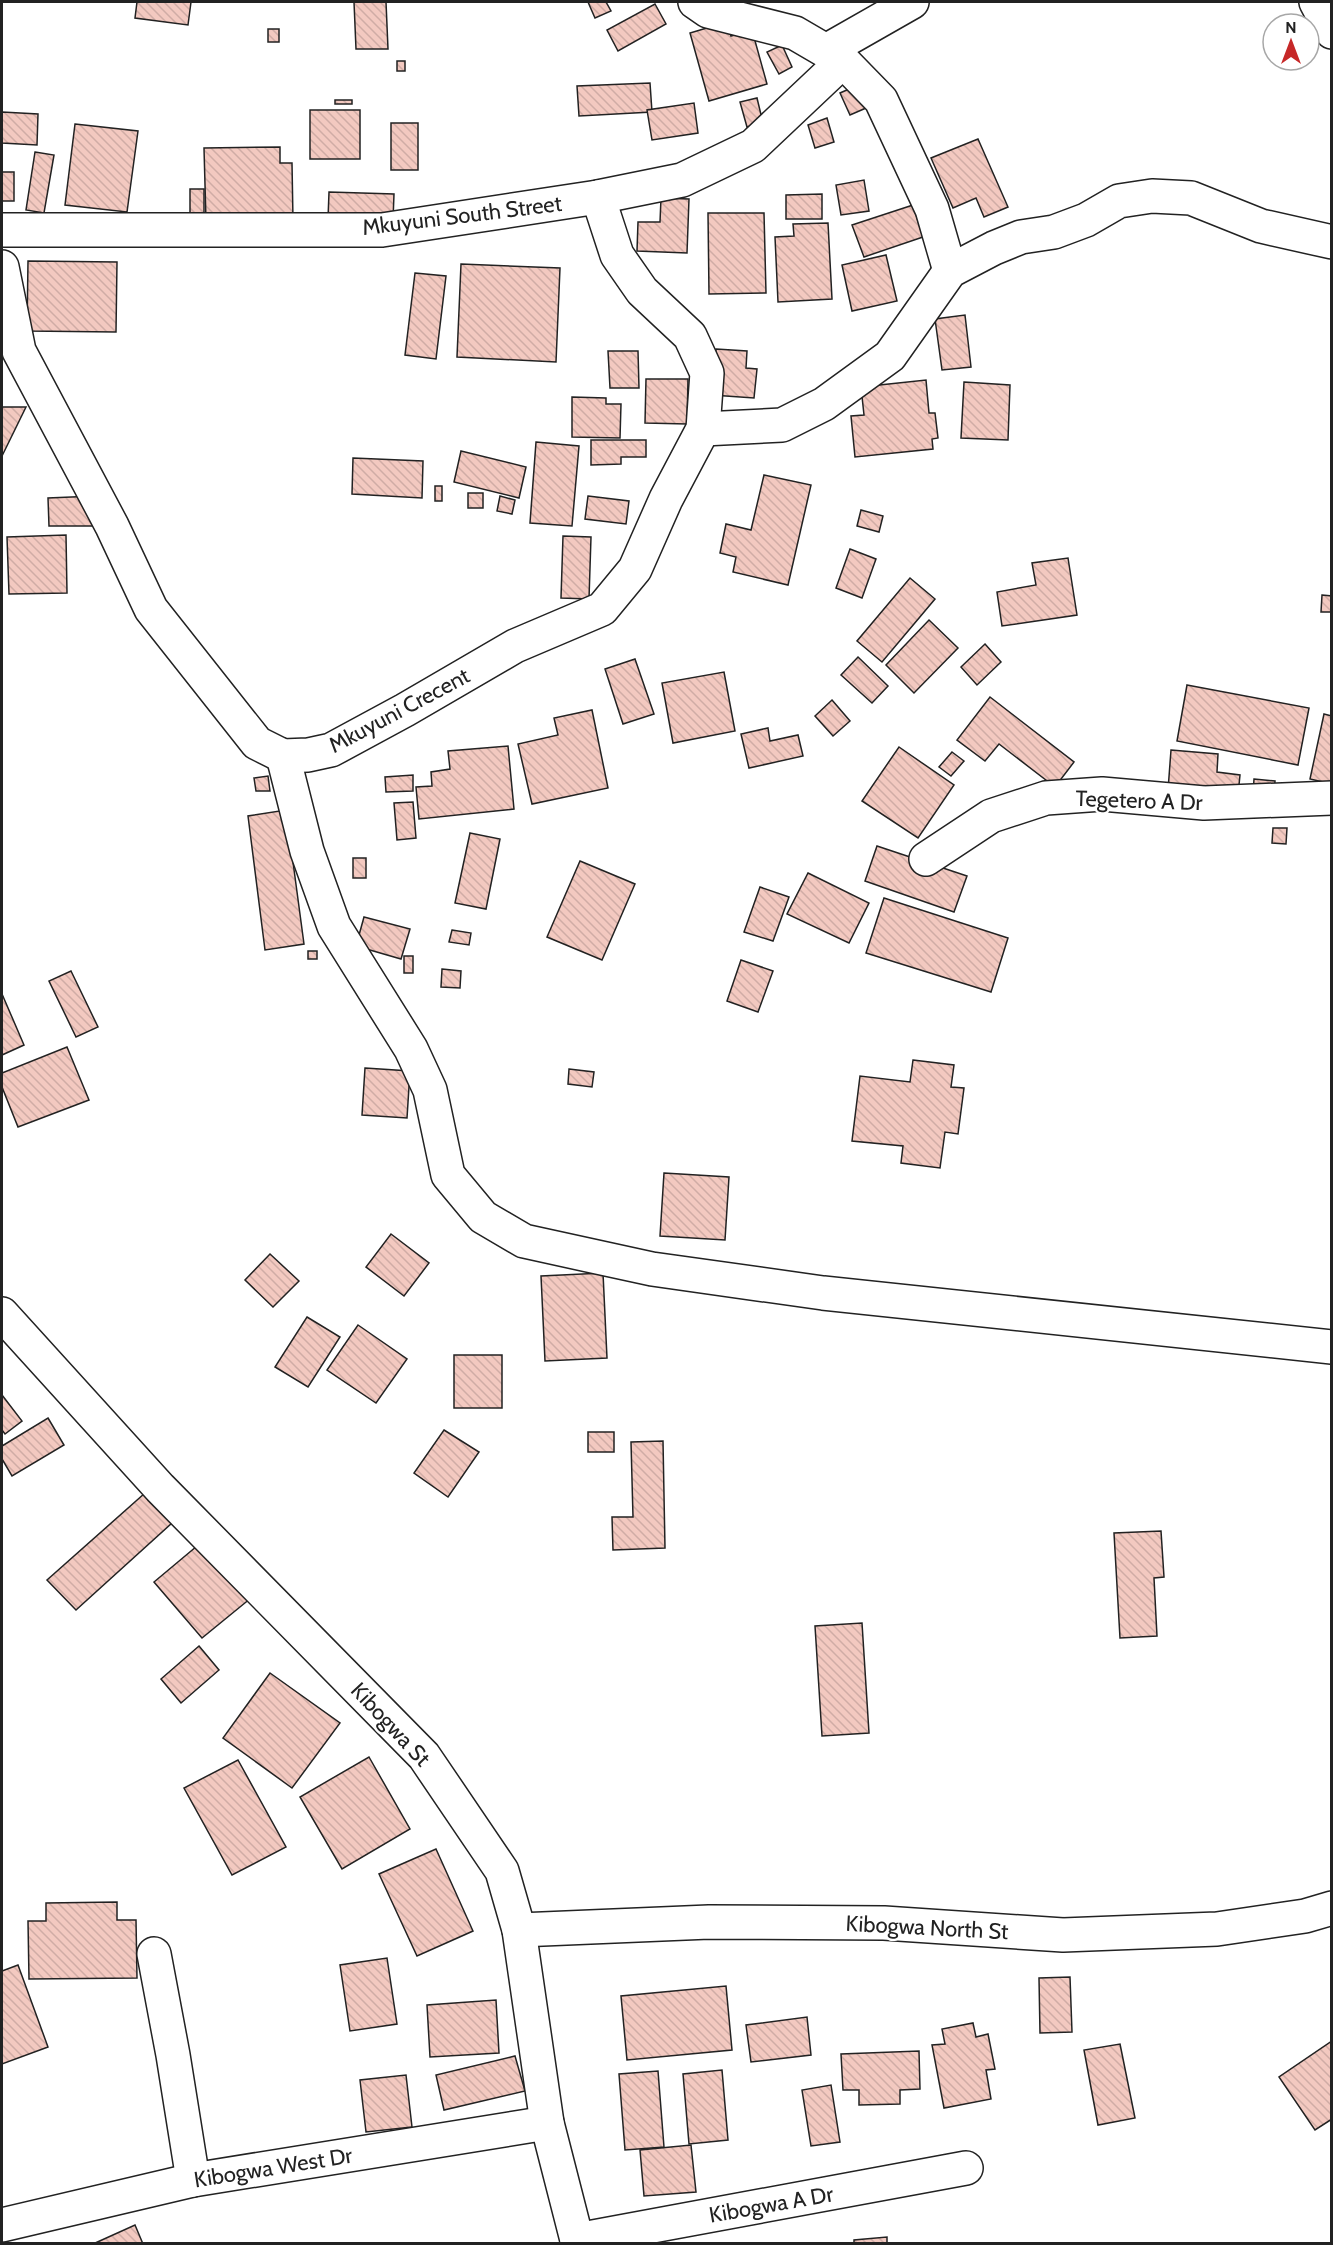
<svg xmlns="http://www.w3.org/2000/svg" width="1333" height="2245" font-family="Cabin,sans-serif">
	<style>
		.building { fill: url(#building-back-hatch); stroke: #222; stroke-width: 1.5 }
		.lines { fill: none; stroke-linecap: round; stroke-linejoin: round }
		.street-casing { stroke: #222; stroke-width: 36 }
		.street { stroke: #fff; stroke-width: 33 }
		.labels { text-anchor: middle; stroke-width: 4.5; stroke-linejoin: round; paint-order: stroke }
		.street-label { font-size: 22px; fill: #222; stroke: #fff }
	</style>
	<defs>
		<pattern id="building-back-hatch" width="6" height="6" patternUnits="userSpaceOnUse" patternTransform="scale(1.5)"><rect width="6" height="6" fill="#f3c9c0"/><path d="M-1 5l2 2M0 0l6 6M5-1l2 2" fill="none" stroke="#d0aca5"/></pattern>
	</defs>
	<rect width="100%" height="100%" fill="#fff"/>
	<g class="building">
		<path d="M137 2H191L188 25 135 18Z"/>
		<path d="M354 2H386L388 49H356Z"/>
		<path d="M588 2H606L611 11 595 18Z"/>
		<path d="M655 4 666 24 618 51 607 30Z"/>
		<path d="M727 22 731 36 752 30 767 84 709 101 690 33Z"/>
		<rect x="268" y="29" width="11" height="13"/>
		<path d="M782 45 792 67 779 74 767 52Z"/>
		<rect x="397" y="61" width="8" height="10"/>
		<path d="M650 83 652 112 579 116 577 86Z"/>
		<path d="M856 86 866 108 850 115 840 93Z"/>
		<path d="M757 98 763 123 747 127 740 102Z"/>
		<rect x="335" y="100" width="17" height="4"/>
		<path d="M694 103 698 133 652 140 647 110Z"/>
		<rect x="310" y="110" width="50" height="49"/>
		<path d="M2 112 38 114 37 145 2 143Z"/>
		<path d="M827 118 834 142 815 148 808 125Z"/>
		<rect x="391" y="123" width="27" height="47"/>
		<path d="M75 124 138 131 127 212 65 205Z"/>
		<path d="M978 139 1008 207 984 217 976 198 953 208 931 158Z"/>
		<path d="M280 147V163H292L293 220 206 221 204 148Z"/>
		<path d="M35 152 54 155 44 213 26 210Z"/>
		<rect x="2" y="172" width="12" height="29"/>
		<path d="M864 180 869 211 841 215 836 185Z"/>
		<rect x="190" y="189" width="14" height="28"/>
		<path d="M329 192 394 194 393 220 328 219Z"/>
		<path d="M822 194V219H786V195Z"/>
		<path d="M661 198 689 199 687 253 637 251 638 222H660Z"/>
		<path d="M913 205 923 237 864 257 852 225Z"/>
		<path d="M708 213H764L766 293 709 294Z"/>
		<path d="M828 223 832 299 778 302 775 237 794 236 793 224Z"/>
		<path d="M886 255 897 301 852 311 842 265Z"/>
		<path d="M28 261 117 262 116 332 27 331Z"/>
		<path d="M461 264 560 268 556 362 457 357Z"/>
		<path d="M415 273 446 276 436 359 405 355Z"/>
		<path d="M965 315 971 367 942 370 935 319Z"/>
		<path d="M716 349 747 351 746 368 757 369 754 398 712 395Z"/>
		<path d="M608 351H638L639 388H610Z"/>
		<path d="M646 379H688L687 424 645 423Z"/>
		<path d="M926 380 929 413H935L938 438 932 439 933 449 855 457 851 416 864 415 861 387Z"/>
		<path d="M964 382 1010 385 1008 440 961 438Z"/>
		<path d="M572 397 606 398V404H621L620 438 572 437Z"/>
		<path d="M2 407H26L2 456Z"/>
		<path d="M591 440H646V457H621V464L591 465Z"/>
		<path d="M536 442 579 446 572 526 530 523Z"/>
		<path d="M461 451 526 467 519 498 454 482Z"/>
		<path d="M353 458 423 461 422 498 352 494Z"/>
		<path d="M764 475 811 485 788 585 733 572 736 557 720 553 726 524 751 530Z"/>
		<rect x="435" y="486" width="7" height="15"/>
		<rect x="468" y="493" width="15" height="15"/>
		<path d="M95 496V526H49L48 498Z"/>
		<path d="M500 496 515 500 512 514 497 511Z"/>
		<path d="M588 496 629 501 626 524 585 519Z"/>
		<path d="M861 510 883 516 879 532 857 526Z"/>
		<path d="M66 535 67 593 9 594 7 537Z"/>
		<path d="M563 536 591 537 589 599 561 598Z"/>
		<path d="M850 549 876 559 862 598 836 588Z"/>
		<path d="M1068 558 1077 615 1002 626 997 592 1036 585 1032 563Z"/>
		<path d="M910 578 935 599 882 662 857 641Z"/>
		<path d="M1322 595 1332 596V612H1321Z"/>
		<path d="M929 620 958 648 914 693 886 665Z"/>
		<path d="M985 644 1001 662 977 685 961 667Z"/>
		<path d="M858 657 888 686 872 703 841 675Z"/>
		<path d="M635 659 654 714 623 724 605 669Z"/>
		<path d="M724 672 735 731 673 743 662 683Z"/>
		<path d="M1187 685 1309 708 1298 765 1177 741Z"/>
		<path d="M990 697 1074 762 1055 787 999 744 985 761 957 740Z"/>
		<path d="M832 700 850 721 833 736 815 716Z"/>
		<path d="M592 710 608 788 532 804 518 744 558 735 554 718Z"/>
		<path d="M1324 714 1332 716V784L1310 779Z"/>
		<path d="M768 728 770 741 798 735 803 756 749 768 741 734Z"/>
		<path d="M508 746 514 809 419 819 416 787 432 786 431 772 450 769 448 751Z"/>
		<path d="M899 747 954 785 918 838 862 801Z"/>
		<path d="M1171 750 1218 754 1217 772 1240 775 1238 795 1168 790Z"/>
		<path d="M952 752 964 761 951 776 939 767Z"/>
		<path d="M413 775V791L386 792 385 777Z"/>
		<path d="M268 776 270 791H256L254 778Z"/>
		<path d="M1254 779 1275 781 1274 797 1253 795Z"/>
		<path d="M413 802 416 838 397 840 394 803Z"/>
		<path d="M286 810 304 944 265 950 248 816Z"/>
		<path d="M1273 828H1287L1286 844 1272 843Z"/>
		<path d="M470 833 500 839 486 909 455 903Z"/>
		<path d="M877 846 967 876 954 912 865 881Z"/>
		<rect x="353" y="858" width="13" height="20"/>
		<path d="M580 861 635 884 602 960 547 937Z"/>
		<path d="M808 873 869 903 849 943 787 914Z"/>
		<path d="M760 887 789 897 773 941 744 932Z"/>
		<path d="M884 898 1008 938 991 992 866 953Z"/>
		<path d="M364 917 410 929 401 959 356 946Z"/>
		<path d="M452 930 471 933 469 945 449 942Z"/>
		<rect x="308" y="951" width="9" height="8"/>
		<rect x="404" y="956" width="9" height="17"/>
		<path d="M741 960 773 971 758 1012 727 1001Z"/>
		<path d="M442 969 461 971 460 988 441 987Z"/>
		<path d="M71 971 98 1027 76 1037 49 981Z"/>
		<path d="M2 994 24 1045 2 1055Z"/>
		<path d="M67 1047 89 1100 18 1127 2 1087V1073Z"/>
		<path d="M913 1060 954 1065 951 1087 964 1088 958 1134 945 1132 940 1168 901 1163 903 1146 852 1141 860 1076 910 1082Z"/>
		<path d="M365 1068 410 1071 407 1118 362 1115Z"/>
		<path d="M569 1069 594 1072 592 1087 568 1084Z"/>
		<path d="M664 1173 729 1177 725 1240 660 1236Z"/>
		<path d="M391 1234 429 1263 404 1296 366 1267Z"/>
		<path d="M270 1254 299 1281 273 1307 245 1280Z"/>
		<path d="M603 1273 607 1358 545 1361 541 1276Z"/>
		<path d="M307 1317 340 1337 308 1387 275 1367Z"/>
		<path d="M358 1325 407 1359 376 1403 327 1370Z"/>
		<rect x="454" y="1355" width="48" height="53"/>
		<path d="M2 1395 22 1421 5 1434 2 1430Z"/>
		<path d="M48 1418 64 1445 12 1476 2 1459V1446Z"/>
		<path d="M444 1430 479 1452 448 1497 414 1473Z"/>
		<rect x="588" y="1432" width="26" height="20"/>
		<path d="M663 1441 665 1548 613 1550 612 1517H633L631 1442Z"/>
		<path d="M145 1493 172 1523 76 1610 47 1580Z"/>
		<path d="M1161 1531 1164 1577 1154 1578 1157 1636 1120 1638 1114 1533Z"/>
		<path d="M203 1541 251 1598 202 1638 154 1582Z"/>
		<path d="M862 1623 869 1733 822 1736 815 1626Z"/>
		<path d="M199 1646 219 1670 181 1703 161 1679Z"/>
		<path d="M270 1673 340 1723 292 1788 223 1738Z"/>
		<path d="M369 1757 410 1829 342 1869 300 1797Z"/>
		<path d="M238 1760 286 1847 232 1875 184 1788Z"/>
		<path d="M436 1849 473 1931 417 1956 379 1874Z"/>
		<path d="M117 1902V1920H136L137 1978 29 1979 28 1921H46V1903Z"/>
		<path d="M387 1958 397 2024 350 2031 340 1965Z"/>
		<path d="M18 1965 48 2047 2 2064V1971Z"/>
		<path d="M1070 1977 1072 2032 1040 2033 1039 1978Z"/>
		<path d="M726 1986 732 2050 627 2060 621 1996Z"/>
		<path d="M496 2000 499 2053 430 2057 427 2005Z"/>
		<path d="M807 2017 811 2055 751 2062 746 2025Z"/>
		<path d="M973 2023 976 2037 988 2034 995 2069 986 2070 991 2099 944 2108 932 2045 945 2044 942 2029Z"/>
		<path d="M1332 2041V2119L1315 2130 1279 2077Z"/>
		<path d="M1120 2044 1135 2118 1098 2125 1084 2050Z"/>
		<path d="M919 2051 920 2089 900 2090V2104L859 2105V2090H843L841 2054Z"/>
		<path d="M515 2056 525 2091 444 2110 436 2075Z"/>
		<path d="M722 2070 728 2140 689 2144 683 2074Z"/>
		<path d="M658 2071 664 2147 625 2150 619 2074Z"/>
		<path d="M406 2075 412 2127 366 2132 360 2080Z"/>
		<path d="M831 2085 840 2142 811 2146 802 2090Z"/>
		<path d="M691 2145 696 2192 644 2196 640 2150Z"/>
		<path d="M135 2225 143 2244H93Z"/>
		<path d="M887 2237V2244H854V2240Z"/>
	</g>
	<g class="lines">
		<g class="street-casing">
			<g id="street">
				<path d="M695 2 708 11 795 33 843 61 881 100 932 209 950 271"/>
				<path d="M1316 2 1332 32"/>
				<path d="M826 51 912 2"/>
				<path d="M2 230H382L598 197 682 180 753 146 843 61"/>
				<path d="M2 267 19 351 112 526 151 609 257 743 283 756 308 755 331 750 405 710 515 646 602 609 635 569 666 499 703 429 707 373 690 336 642 291 617 255 598 197"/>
				<path d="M703 429 782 425 824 404 890 356 950 271 994 248 1021 237 1054 232 1086 220 1119 201 1152 196 1191 198 1261 226 1332 242"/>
				<path d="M283 756 307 851 334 926 411 1049 430 1090 448 1175 483 1217 524 1241 652 1269 823 1293 1332 1347"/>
				<path d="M926 859 991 816 1046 798 1102 794 1204 803 1332 798"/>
				<path d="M2 1314 160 1488 424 1756 502 1871 519 1930 547 2123 578 2244"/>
				<path d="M519 1930 709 1922 884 1923 1063 1935 1217 1929 1305 1916 1332 1908"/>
				<path d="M154 1954 173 2055 193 2180"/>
				<path d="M2 2225 193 2180 547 2123"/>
				<path d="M577 2240 966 2168"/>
			</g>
		</g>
		<use href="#street" class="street"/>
	</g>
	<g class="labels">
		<g class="street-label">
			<text transform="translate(462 215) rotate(-7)" y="8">Mkuyuni South Street</text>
			<text transform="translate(399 710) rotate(-28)" y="8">Mkuyuni Crecent</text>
			<text transform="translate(1139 800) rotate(2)" y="8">Tegetero A Dr</text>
			<text transform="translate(391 1724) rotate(47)" y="8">Kibogwa St</text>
			<text transform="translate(927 1927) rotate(3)" y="8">Kibogwa North St</text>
			<text transform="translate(273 2167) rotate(-9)" y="8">Kibogwa West Dr</text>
			<text transform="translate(771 2204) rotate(-10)" y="8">Kibogwa A Dr</text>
		</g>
	</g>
	<rect width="1333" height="2245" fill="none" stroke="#222222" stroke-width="6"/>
	<g transform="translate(1291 42)"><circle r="28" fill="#ffffff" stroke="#a7a7a7" stroke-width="1.5"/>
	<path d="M0-4.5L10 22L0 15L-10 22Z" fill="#c62828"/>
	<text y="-9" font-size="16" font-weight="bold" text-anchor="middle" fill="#222222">N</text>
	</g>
</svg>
